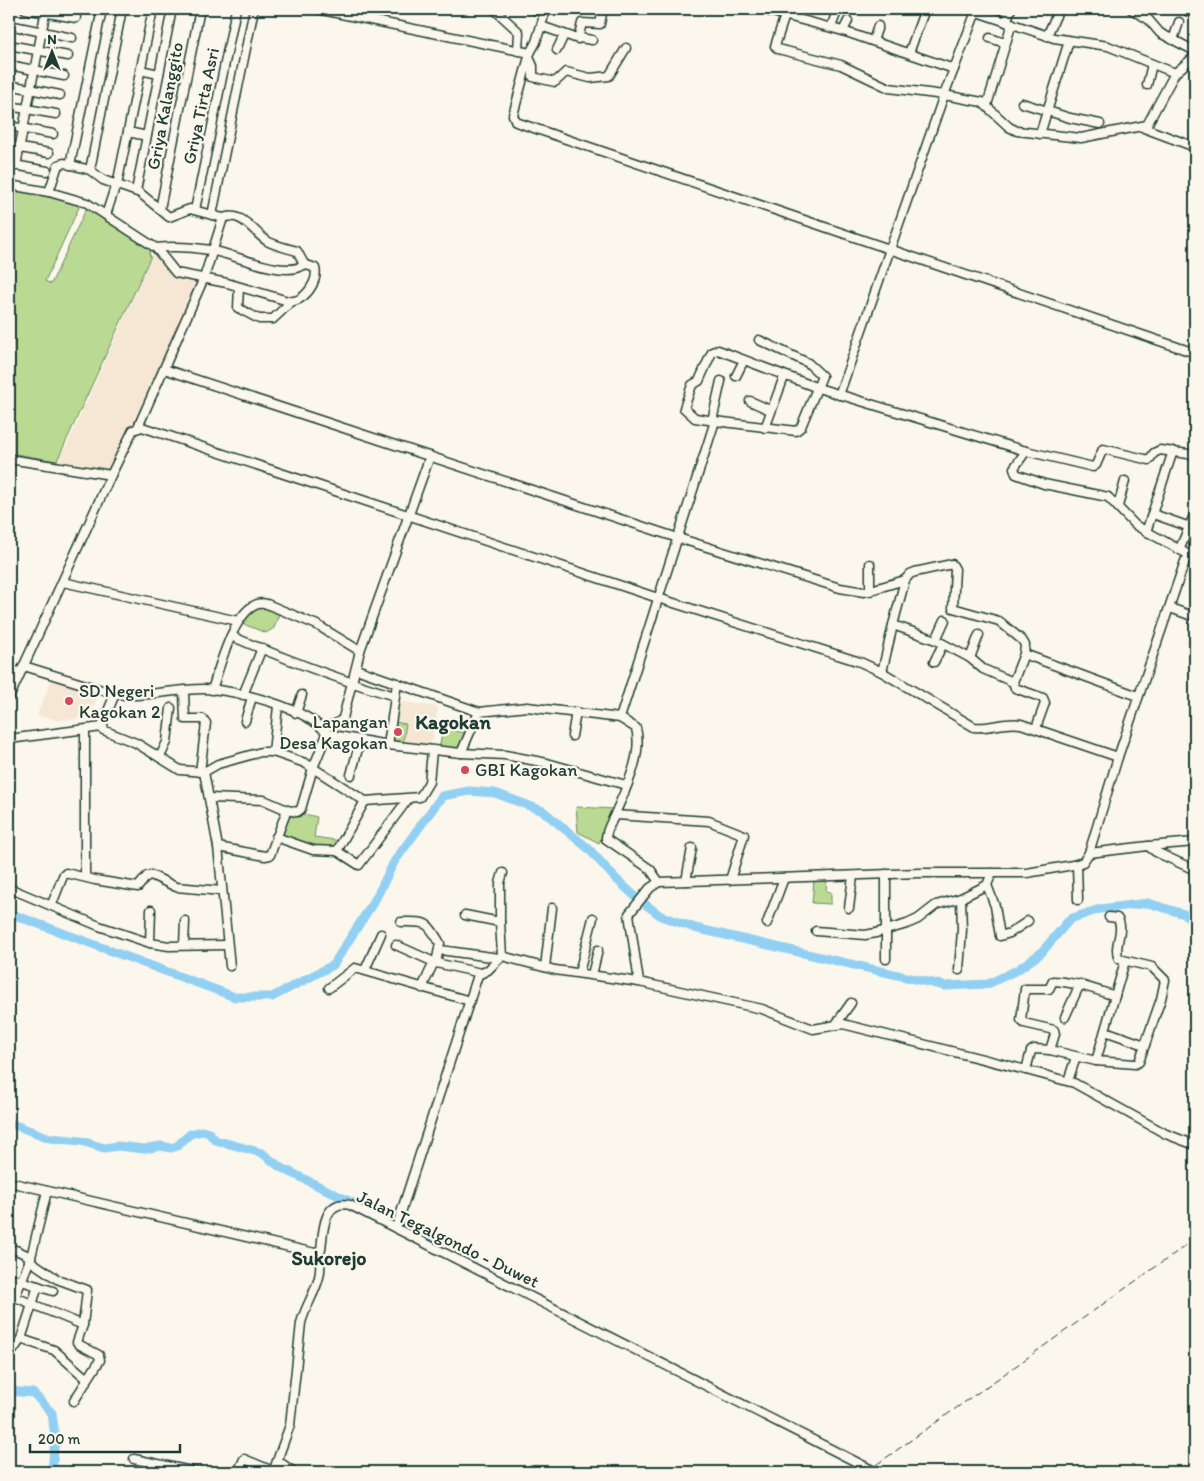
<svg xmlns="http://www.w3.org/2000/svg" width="1204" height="1481" font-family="Itim,sans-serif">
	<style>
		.built { fill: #f6e7d4 }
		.green { fill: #bad992; stroke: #6c8b63 }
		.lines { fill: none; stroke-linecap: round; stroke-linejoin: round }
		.river { stroke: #92d0f3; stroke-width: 9 }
		.minor-casing { stroke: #1f3d34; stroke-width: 11 }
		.minor { stroke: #fbf7ec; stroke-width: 8 }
		.rail { stroke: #1f3d34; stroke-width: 1; stroke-dasharray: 8 4; stroke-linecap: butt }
		.poi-dot { fill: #d1495b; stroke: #fbf7ec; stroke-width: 2 }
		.labels { text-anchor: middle; stroke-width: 4.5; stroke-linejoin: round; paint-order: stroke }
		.street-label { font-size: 18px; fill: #1f3d34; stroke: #fbf7ec }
		.poi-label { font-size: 18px; fill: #1f3d34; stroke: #fbf7ec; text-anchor: start }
		.quarter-label { font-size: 20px; font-weight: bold; fill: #1f3d34; stroke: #fbf7ec }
	</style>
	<rect width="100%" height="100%" fill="#fbf7ec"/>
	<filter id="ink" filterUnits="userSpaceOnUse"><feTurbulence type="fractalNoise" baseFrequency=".02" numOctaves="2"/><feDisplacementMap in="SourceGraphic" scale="10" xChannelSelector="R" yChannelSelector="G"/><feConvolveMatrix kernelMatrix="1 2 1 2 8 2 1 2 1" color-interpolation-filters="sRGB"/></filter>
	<g filter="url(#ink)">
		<g class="built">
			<path d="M154 252 174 276 200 280 113 468 106 471 59 462Z"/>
			<path d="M52 679 99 693 92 709 76 719 58 720 37 715Z"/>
			<path d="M397 701 438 707 431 748 403 744 407 723 394 721Z"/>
		</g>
		<g class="green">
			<path d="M9 188 81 203 45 281 51 284 87 207 151 249 149 255 151 256 57 461 9 453Z"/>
			<path d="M263 604 280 611 274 628 266 633 241 623 257 606Z"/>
			<path d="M394 722 406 724 403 743 390 741Z"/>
			<path d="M443 729 466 733 460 746 454 751 439 749Z"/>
			<path d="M576 807 615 809 599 843 578 832Z"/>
			<path d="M287 813H300L317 817 314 837 342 841 338 848C317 846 299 843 279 835Z"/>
			<path d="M814 879 827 880 826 891 831 892V904L812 903Z"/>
		</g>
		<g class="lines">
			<g class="river">
				<path d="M9 913 235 997H272L333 965 376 898 394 862 442 796 469 791 495 793 543 811 589 849 614 877 637 898 661 916 695 928 945 986 988 984 1017 970 1041 953 1070 919 1100 909 1148 903 1184 914 1195 921"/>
				<path d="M9 1123 50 1138 81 1141 104 1148 118 1146 144 1149 161 1146 171 1148 177 1146 190 1134 202 1131 209 1133 215 1140 262 1153 280 1167 430 1241"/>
				<path d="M9 1391 33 1393 52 1413 55 1438 52 1472"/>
			</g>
			<g class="minor-casing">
				<g id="minor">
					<path d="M25 9 76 18"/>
					<path d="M317 9 530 53 536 42 546 9"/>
					<path d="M494 9 519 32 518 51"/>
					<path d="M533 9 545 14"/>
					<path d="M761 9 843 31 954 69"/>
					<path d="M787 9 775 46 778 49 841 65 889 88 944 95 977 9"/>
					<path d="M1131 9 1148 19 1160 33 1195 51"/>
					<path d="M1187 11 1195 14"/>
					<path d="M1006 22 1011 9"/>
					<path d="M9 25 72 38"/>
					<path d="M541 26 578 39 582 23 600 24 603 9"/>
					<path d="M831 27 838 9"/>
					<path d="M843 31 848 21"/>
					<path d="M1047 36 1059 9"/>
					<path d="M580 38 592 40"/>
					<path d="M990 38 1005 43"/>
					<path d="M1173 40 1179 22"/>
					<path d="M873 41 878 26"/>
					<path d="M9 45 68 56"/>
					<path d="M557 50 564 35"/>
					<path d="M530 53 513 115 516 122 1195 353"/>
					<path d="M909 53 925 9"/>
					<path d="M529 57 533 66V77L555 82 566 72 590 78 609 76 626 48"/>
					<path d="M9 65 64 76"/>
					<path d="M140 70 159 74"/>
					<path d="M1175 73 1194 57 1195 49"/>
					<path d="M9 85 60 95"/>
					<path d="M1147 85 1152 64"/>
					<path d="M1022 103 1070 118 1100 124"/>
					<path d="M987 105 1012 23"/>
					<path d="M9 106 56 114"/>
					<path d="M9 126 53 134"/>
					<path d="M1144 128 1195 147"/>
					<path d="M128 132 147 136"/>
					<path d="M1040 134 1069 41"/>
					<path d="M9 146 49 153"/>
					<path d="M9 164 47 171"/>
					<path d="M70 165 102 9"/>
					<path d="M16 166 46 9"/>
					<path d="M90 170 122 9"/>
					<path d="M9 185 49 192 87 203 156 248 176 273 227 283 288 301C303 304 319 282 315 268L304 264 297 251C287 248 276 246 267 241 252 231 243 211 223 218"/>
					<path d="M117 185 153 9"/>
					<path d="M136 191 172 9"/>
					<path d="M49 192 58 165 64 163 90 170 103 180 140 193 169 217 190 209 223 218 204 278 138 427"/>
					<path d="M160 209 200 9"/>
					<path d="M195 210 236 9"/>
					<path d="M106 215 116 184"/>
					<path d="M212 215 254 9"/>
					<path d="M156 248C174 246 192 247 210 250 231 253 288 280 304 264"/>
					<path d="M239 287 238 308 259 319H273L291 302"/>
					<path d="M164 369 678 538 840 588 864 592 905 580 893 625 936 640 970 658 983 669 1013 682 1015 688 1043 698 1045 703 1036 728"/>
					<path d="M736 376 744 360"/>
					<path d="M839 395 944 95 982 102 1009 127 1017 131 1081 138 1147 125 1175 73 1108 46 1054 38 968 9"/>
					<path d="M750 401 770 410"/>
					<path d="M712 421 721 381"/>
					<path d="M715 421 695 418 684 408 692 385 699 381 712 352 718 350 818 388 1026 451 1093 467 1096 465 1103 449 1149 460 1154 453 1160 450 1195 455"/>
					<path d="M765 428 784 377"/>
					<path d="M1026 451 1014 468 1016 474 1044 484 1108 497 1135 525 1191 556"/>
					<path d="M9 459 111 475 133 430 142 427 658 598 860 662 882 672 974 727C990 729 1005 721 1021 724L1118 757 1185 561 1191 556H1195"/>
					<path d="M1118 506 1125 481"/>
					<path d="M1153 514 1190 527"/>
					<path d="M1146 532 1173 451"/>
					<path d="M1180 548 1195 513"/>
					<path d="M870 564V591"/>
					<path d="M905 580 910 574 915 572 952 564 955 569 953 608 999 621 1022 640 1025 645 1024 654 1138 696"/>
					<path d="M63 582 238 621"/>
					<path d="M1170 608 1195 617"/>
					<path d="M231 636C285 659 339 680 395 696"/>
					<path d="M936 640 945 620"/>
					<path d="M970 658 979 635"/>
					<path d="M934 662 943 644"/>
					<path d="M24 666 115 694C144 698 173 689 203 689 234 689 309 708 327 734L388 745 461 753 479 712 527 707 620 718 636 728C643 756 626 788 615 814 612 822 606 829 606 839L650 869 659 882 919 873H1027L1073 865 1083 862 1089 853 1118 757"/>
					<path d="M356 669 479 712"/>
					<path d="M9 670 20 672"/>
					<path d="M882 672 893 625"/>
					<path d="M1013 682 1024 654"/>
					<path d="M212 690C219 669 237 596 267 604L317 625 360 651"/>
					<path d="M184 691 185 719H203L206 723 200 772"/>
					<path d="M115 694 103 723V730L136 743 180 770 204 772 218 764 261 752H273L305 763 365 801 420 797 429 782 432 751"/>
					<path d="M243 695 262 648"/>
					<path d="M9 698 111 475"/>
					<path d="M296 713 302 695"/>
					<path d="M620 718 715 421 796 431 801 427 822 376 808 363 759 340"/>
					<path d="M245 721 252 697"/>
					<path d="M323 728 338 723 343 718 360 651 430 456"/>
					<path d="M572 736 576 712"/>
					<path d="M9 739 102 727"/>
					<path d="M388 745 397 683"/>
					<path d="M273 752 278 706"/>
					<path d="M461 753 505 755 547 763 626 785"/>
					<path d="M160 757 167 742 171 708"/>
					<path d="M204 772 218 847 230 966"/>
					<path d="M351 775 360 741"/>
					<path d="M210 798 264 800 287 810"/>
					<path d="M615 815 709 821 744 835 730 880"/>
					<path d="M276 837 313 850 337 851 365 801"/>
					<path d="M1149 846 1195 842"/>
					<path d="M218 847 265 856 270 855 287 810 297 812 301 809 313 768 327 734"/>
					<path d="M337 851 359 865 408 799"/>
					<path d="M1089 853 1148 846 1156 852 1195 870"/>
					<path d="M1077 864 1078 900"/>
					<path d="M85 876V730"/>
					<path d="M686 881 692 848"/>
					<path d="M659 882 650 888 629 914 639 982 762 1009 813 1029 843 1024 1026 1070 1031 1051 1034 1049 1050 1050 1096 1061 1135 1064 1139 1062 1161 999 1165 980 1152 967 1119 959C1112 947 1126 929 1117 918L1109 917"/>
					<path d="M987 885 995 906 1000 936 1010 933 1028 921"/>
					<path d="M9 888 99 926 150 943 169 946 227 945"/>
					<path d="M52 904 63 876 66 873 95 880 138 887 147 876 151 875 176 887 222 891"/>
					<path d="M849 908 853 876"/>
					<path d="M465 915 500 922 502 956"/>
					<path d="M401 922C427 922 426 920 440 943L436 963"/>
					<path d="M500 922V883L503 873"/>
					<path d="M767 923 784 878"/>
					<path d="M816 931 865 935 876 933 907 924 918 919 936 905 961 898 987 885 992 873"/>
					<path d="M150 943 151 910"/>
					<path d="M184 945 185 921"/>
					<path d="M396 945 436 963 481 973"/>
					<path d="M440 950 499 958"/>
					<path d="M886 959V874"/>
					<path d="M545 967 552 908"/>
					<path d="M365 970 381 934"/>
					<path d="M959 970 962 930 961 898"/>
					<path d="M579 973 593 918"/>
					<path d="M592 975 598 950"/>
					<path d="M329 988 355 968 470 1001"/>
					<path d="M422 988 434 962"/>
					<path d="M1065 1017 1080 984"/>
					<path d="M836 1024 851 1003"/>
					<path d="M1105 1031 1145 1045"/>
					<path d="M1050 1050 1055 1034 1054 1030 1024 1023 1021 1020 1025 989H1049L1053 981C1075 982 1094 989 1115 996"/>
					<path d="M1096 1061 1125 961"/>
					<path d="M1026 1070 1074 1083 1166 1134 1195 1145"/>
					<path d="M1068 1081 1076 1057"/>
					<path d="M9 1182 315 1253 321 1250C323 1232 323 1199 350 1205L876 1472"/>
					<path d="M47 1191 31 1257 15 1297 83 1325"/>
					<path d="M396 1228 478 975 488 970 502 956 555 970 639 982"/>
					<path d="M9 1250H16L31 1257"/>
					<path d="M29 1260 57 1279 87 1290 83 1325 77 1342 80 1345 99 1355 100 1360 74 1401"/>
					<path d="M9 1277 53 1291"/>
					<path d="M21 1339 54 1350 87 1379"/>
					<path d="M9 1356 21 1339 38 1286"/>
					<path d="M134 1459 196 1472"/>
					<path d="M278 1461 294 1472"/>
					<path d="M238 1472 244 1459 273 1471"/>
					<path d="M273 1472 290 1425 301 1323C307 1299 327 1279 318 1253"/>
				</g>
			</g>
			<use href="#minor" class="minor"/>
			<path class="rail" d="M866 1472 1195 1239"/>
		</g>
	</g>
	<g class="poi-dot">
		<circle cx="69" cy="701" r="5"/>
		<circle cx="398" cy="732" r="5"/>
		<circle cx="465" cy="770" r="5"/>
	</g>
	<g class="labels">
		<g class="street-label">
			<text transform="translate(165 106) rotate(-79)" y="6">Griya Kalanggito</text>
			<text transform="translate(201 106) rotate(-78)" y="6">Griya Tirta Asri</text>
			<text transform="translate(448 1239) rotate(26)" y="6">Jalan Tegalgondo - Duwet</text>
		</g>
		<g class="poi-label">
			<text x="79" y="697">SD Negeri<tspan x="79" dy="21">Kagokan 2</tspan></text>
			<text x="388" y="728" text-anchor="end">Lapangan<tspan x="388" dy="21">Desa Kagokan</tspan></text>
			<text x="475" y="776">GBI Kagokan</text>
		</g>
		<g class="quarter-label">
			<text x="453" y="729">Kagokan</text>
			<text x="329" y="1265">Sukorejo</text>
		</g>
	</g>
	<rect width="1204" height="1481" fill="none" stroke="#fbf7ec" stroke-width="30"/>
	<rect x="15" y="15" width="1174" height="1451" fill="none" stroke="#1f3d34" stroke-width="2" filter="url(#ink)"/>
	<g transform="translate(52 52)" stroke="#fbf7ec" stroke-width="4" paint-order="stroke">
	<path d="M0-4L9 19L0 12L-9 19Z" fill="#1f3d34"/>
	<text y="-8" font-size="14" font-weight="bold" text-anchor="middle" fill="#1f3d34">N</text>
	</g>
	<path d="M30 1444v8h150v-8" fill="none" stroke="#1f3d34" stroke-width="2.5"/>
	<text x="38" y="1444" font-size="15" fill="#1f3d34" stroke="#fbf7ec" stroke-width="4" paint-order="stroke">200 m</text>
</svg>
